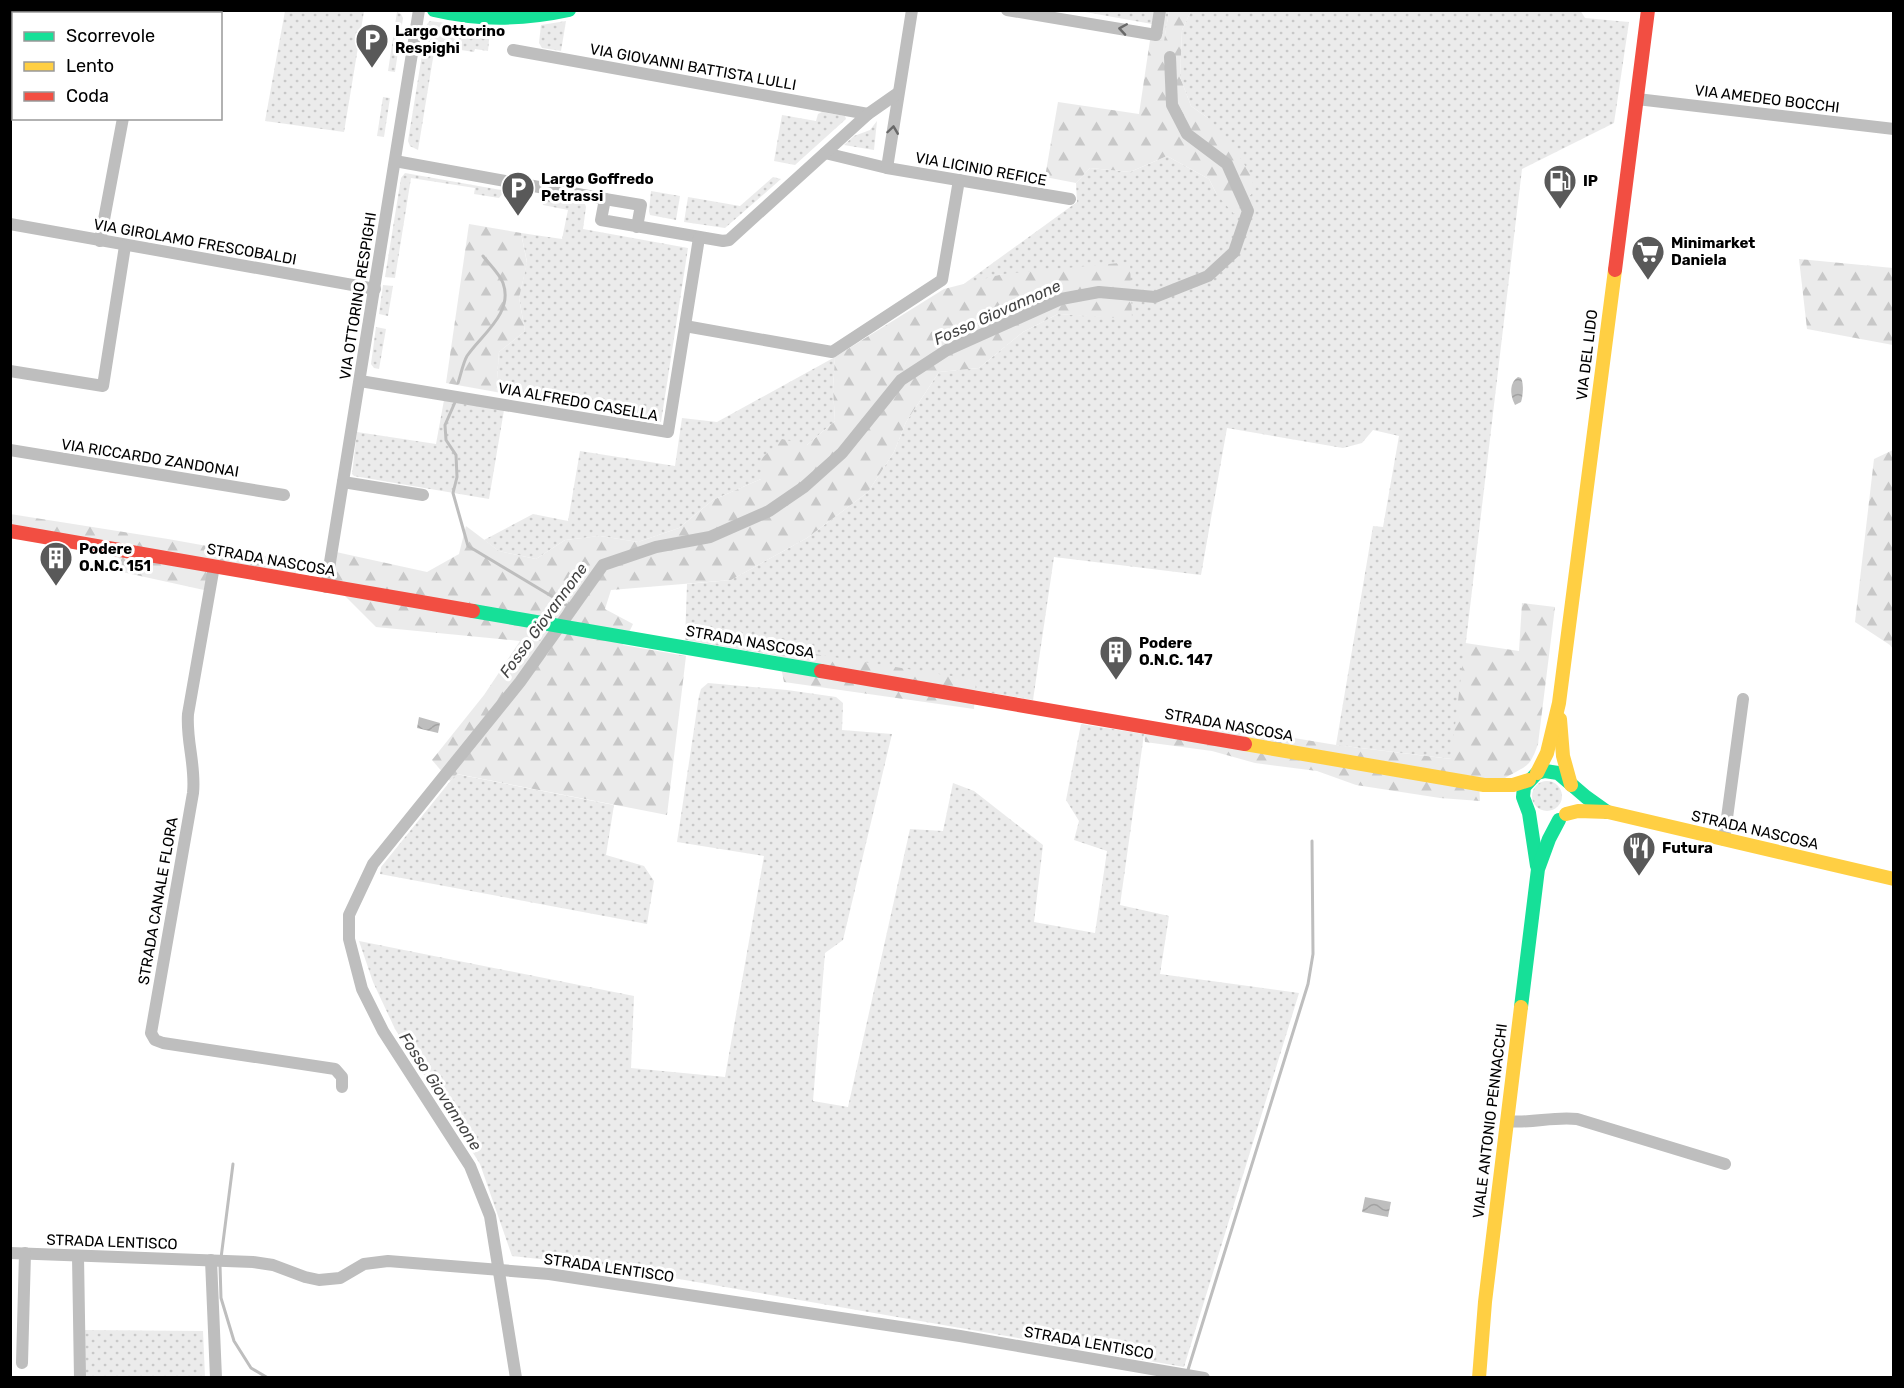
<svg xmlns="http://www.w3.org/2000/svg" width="1904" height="1388" font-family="Rubik,sans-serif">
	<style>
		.grass { fill: url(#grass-dots) }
		.forest { fill: url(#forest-firs) }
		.water { fill: url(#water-waves) }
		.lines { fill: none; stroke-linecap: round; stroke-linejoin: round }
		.stream { stroke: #bebebe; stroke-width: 3 }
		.canal { stroke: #bebebe; stroke-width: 12 }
		.street { stroke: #bebebe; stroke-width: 12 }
		.fast { stroke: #16e098; stroke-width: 14 }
		.slow { stroke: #ffcf43; stroke-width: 14 }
		.jam { stroke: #f24e42; stroke-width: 14 }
		.oneway { stroke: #686868 }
		.labels { text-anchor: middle; stroke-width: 6; stroke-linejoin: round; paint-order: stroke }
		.poi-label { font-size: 15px; font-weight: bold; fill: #000; stroke: #fff; text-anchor: start }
		.street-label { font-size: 15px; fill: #000; stroke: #fff }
		.water-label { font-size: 16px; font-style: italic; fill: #434343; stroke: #fff }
	</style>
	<defs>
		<pattern id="grass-dots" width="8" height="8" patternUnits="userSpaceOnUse" patternTransform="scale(1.5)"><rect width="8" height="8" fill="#ebebeb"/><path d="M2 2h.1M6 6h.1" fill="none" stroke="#c8c8c8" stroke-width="1.8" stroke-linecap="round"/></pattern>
		<pattern id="forest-firs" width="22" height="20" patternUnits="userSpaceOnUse" patternTransform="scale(1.5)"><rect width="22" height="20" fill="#ebebeb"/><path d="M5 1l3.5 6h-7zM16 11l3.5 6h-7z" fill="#c8c8c8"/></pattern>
		<pattern id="water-waves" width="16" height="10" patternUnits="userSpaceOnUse" patternTransform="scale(1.5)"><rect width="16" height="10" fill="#bebebe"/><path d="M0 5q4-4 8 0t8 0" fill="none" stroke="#a2a2a2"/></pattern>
	</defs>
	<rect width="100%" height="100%" fill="#fff"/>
	<g class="grass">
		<path d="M1074 10 1169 11 1164 42 1150 40 1152 24Z"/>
		<path d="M1580 10 1585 18 1629 22 1614 123 1522 169 1452 759 1336 745 1373 526 1383 527 1399 436 1373 430 1362 443 1343 448 1227 428 1201 575 1054 557 1033 700 685 640 687 584 731 580 807 538 868 492 894 452 906 422 939 372 979 368 1023 332 1058 314 1132 318 1003 274 961 286 1077 202 1076 183 1090 168 1130 172 1167 156 1209 179 1217 195 1208 118 1191 106 1180 77 1182 30 1191 11Z"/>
		<path d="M285 11H364L344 132 265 121Z"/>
		<path d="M397 12 401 14 403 18 395 72 388 71Z"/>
		<path d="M430 21 490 29 488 51 475 49 474 52 435 46 418 150 410 146 408 141 427 24Z"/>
		<path d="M566 21 561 51 542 48 539 43 541 25Z"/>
		<path d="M383 97 390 98 384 137 377 136Z"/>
		<path d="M822 112 845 116 846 119 795 165 774 161 782 115 816 121 818 114Z"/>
		<path d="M877 121 874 150 844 145 854 136 870 130Z"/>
		<path d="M405 173 501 190 503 193 499 198 474 194 475 188 411 178 395 278 385 277 401 178Z"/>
		<path d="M773 177 781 179 725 228 684 222 688 197 740 206Z"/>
		<path d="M651 191 680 196 676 220 650 215 649 211Z"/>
		<path d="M547 197 585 204 586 207 583 229 688 248 661 422 496 392 499 352 525 331 519 298 527 262 521 233 562 239 568 210 543 205 542 200Z"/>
		<path d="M383 285 393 286 388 316 379 314Z"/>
		<path d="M376 327 386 329 379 369 374 368 371 364Z"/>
		<path d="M835 357 833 389 835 421 807 445 761 479 713 500 679 528 638 542 600 536 565 540 536 559 499 551 484 540 533 514 568 521 580 451 675 466 682 418 717 422Z"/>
		<path d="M444 400 504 410 489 499 354 476 352 474 357 432 436 444Z"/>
		<path d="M708 683 787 690 836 697 843 703 842 730 892 734 843 940 825 953 813 1101 848 1107 910 829 943 831 953 783 974 791 1043 845 1034 922 1095 933 1107 851 1074 840 1079 821 1066 800 1081 724 1144 734 1120 905 1169 916 1160 974 1299 993 1184 1367 604 1266 512 1256 480 1164 395 1029 373 982 359 941 634 996 631 1068 725 1077 764 856 677 842 699 696 701 689Z"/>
		<path d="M456 774 614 805 606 855 644 866 654 881 647 924 380 874 381 867Z"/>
		<circle cx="1547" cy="796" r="15"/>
		<path d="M84 1330 203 1331 205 1377 83 1378Z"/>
	</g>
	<g class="forest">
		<path d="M1169 11H1191L1182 30 1180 77 1191 106 1208 118 1230 141 1252 177 1254 191 1234 214 1217 195 1209 179 1167 156 1130 172 1090 168 1076 183 1045 177 1058 102 1139 114 1150 40 1164 41Z"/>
		<path d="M469 224 521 233 527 263 519 298 525 331 499 352 496 392 446 383Z"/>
		<path d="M1799 259 1893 268V345L1807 329Z"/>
		<path d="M1130 262 1132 319 1058 314 1023 332 979 368 939 372 906 422 894 452 868 492 807 538 731 580 611 590 605 609 633 624 623 645 686 656 667 815 457 774 450 781 432 760 484 695 520 641 376 627 332 583 336 552 427 572 459 554 466 526 499 551 536 559 565 540 600 536 638 542 679 528 713 500 761 479V459L782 439 807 445 835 421 833 389 835 357 944 289 1003 274Z"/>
		<path d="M1893 450V649L1890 645 1855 622 1874 459Z"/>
		<path d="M10 514 168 539 303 563 294 575 223 563 204 590 113 570 116 547 11 529Z"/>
		<path d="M1522 603 1555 607 1538 744C1536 750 1533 758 1529 763 1522 771 1508 774 1499 783L1479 782 1480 801 1440 798 1356 785 1317 771 1255 763 1212 751 1145 742 1144 734 1189 741 1217 725 1336 745 1451 759 1465 643 1519 651Z"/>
		<path d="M777 648 976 680 974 709 784 682Z"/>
	</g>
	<g class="water">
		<path d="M1518 377 1521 378C1524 384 1523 396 1521 402L1515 405C1510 395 1509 383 1518 377Z"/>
		<path d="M419 717 440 723 438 733 417 728Z"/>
		<path d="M1365 1197 1391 1202 1388 1217 1362 1212Z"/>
	</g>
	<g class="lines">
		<g class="stream">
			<path d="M458 383C461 374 463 363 467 356 481 335 514 313 503 283 499 273 489 264 483 256"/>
			<path d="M456 400 445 425 446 440 456 455 457 477 453 493 468 546 573 609"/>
			<path d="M221 1258 233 1164"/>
			<path d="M220 1265 221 1298 234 1341 251 1368 268 1378"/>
			<path d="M1187 1373 1308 984 1313 954 1312 841"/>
		</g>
		<path class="canal" d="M516 1378 490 1216 470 1166 383 1031 362 989 349 939V915L373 864 520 682 603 565 656 547 710 537 769 511 804 487 842 453 901 380 947 350 1061 299 1099 292 1155 297 1208 276 1234 252 1248 211 1227 164 1187 134 1172 105 1170 57"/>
		<g class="street">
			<path d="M1007 10 1156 35 1160 10"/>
			<path d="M142 14 143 10"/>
			<path d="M513 50 868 114"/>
			<path d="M1637 99 1894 129"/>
			<path d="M825 153 887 168 1070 199"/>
			<path d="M395 161 605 199"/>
			<path d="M887 168 912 10"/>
			<path d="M10 224 375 289"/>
			<path d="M637 227 641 205 605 199 601 220 723 241 729 240 868 114 898 93"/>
			<path d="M100 241 123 118"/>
			<path d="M685 326 832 352 942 280 959 180"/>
			<path d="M10 371 103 386 125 246"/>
			<path d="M360 381 668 432 699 238"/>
			<path d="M10 450 284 495"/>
			<path d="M343 482 423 495"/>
			<path d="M214 566 188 714C186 741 196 766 193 793L151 1033 155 1040 163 1043 335 1069 342 1077V1087"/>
			<path d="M326 587 419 10"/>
			<path d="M1724 840 1743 699"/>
			<path d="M1507 1121C1531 1124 1553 1116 1577 1119L1725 1164"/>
			<path d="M10 1253 253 1262 273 1265 305 1277 319 1280 340 1278 364 1264 388 1261 549 1274 960 1336 1204 1378"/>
			<path d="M78 1256 80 1378"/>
			<path d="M211 1260 216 1378"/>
			<path d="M22 1363 25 1253"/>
		</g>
		<g class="fast">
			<path d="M434 10C480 21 523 20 569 10"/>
			<path d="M473 611 821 671"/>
			<path d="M1537 866 1529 813 1523 797 1524 787 1537 773 1545 771 1558 773 1586 797 1607 812"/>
			<path d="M1521 1007 1538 869 1549 839 1559 820"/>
		</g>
		<g class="slow">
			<path d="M1560 719 1563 756 1571 785"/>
			<path d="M1245 744 1484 785H1513L1529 780"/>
			<path d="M1537 773 1547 753 1559 703 1615 270"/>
			<path d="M1566 814 1578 811 1608 812 1894 879"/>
			<path d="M1479 1378 1485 1302 1521 1007"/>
		</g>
		<g class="jam">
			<path d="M1615 270 1648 10"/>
			<path d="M10 531 473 611"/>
			<path d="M821 671 1245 744"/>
		</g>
	</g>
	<defs><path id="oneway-chevron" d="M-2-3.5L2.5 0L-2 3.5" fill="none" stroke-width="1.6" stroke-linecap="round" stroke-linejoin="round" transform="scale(1.5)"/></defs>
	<g class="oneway">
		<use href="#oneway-chevron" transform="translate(1123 29) rotate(-171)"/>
		<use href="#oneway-chevron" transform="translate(893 130) rotate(-82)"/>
	</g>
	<defs>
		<g id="parking-pin" transform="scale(1.725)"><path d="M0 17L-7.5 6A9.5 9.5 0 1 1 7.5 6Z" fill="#595959" stroke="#fff"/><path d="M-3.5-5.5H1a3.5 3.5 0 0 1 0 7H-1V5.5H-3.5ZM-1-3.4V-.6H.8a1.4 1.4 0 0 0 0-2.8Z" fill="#fff"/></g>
		<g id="fuel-pin" transform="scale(1.725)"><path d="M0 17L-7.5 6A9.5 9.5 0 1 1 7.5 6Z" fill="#595959" stroke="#fff"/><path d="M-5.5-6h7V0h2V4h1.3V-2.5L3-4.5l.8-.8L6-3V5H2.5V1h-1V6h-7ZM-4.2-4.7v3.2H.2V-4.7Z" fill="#fff"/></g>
		<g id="supermarket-pin" transform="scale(1.725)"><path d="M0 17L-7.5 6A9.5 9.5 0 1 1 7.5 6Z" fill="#595959" stroke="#fff"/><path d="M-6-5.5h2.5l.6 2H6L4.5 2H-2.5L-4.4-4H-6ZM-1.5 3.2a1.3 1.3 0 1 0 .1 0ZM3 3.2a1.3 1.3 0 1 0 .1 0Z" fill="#fff"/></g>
		<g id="building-pin" transform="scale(1.725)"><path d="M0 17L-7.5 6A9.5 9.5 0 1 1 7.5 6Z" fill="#595959" stroke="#fff"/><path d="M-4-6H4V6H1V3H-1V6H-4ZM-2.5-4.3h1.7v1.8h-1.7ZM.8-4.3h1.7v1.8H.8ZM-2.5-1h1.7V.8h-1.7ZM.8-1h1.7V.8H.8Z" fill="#fff"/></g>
		<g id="restaurant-pin" transform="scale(1.725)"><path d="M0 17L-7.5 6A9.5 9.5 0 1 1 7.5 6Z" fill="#595959" stroke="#fff"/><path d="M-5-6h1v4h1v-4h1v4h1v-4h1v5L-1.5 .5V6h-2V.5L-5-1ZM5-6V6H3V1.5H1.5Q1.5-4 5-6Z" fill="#fff"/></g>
	</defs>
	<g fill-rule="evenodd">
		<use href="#parking-pin" x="372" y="40"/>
		<use href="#fuel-pin" x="1560" y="181"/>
		<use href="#parking-pin" x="518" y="188"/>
		<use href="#supermarket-pin" x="1648" y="252"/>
		<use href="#building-pin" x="56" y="558"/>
		<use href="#building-pin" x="1116" y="652"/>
		<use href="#restaurant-pin" x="1639" y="848"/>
	</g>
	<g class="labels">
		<g class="poi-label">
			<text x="395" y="36">Largo Ottorino<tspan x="395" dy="17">Respighi</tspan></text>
			<text x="541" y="184">Largo Goffredo<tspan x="541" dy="17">Petrassi</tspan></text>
			<text x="1583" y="186">IP</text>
			<text x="1671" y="248">Minimarket<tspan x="1671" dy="17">Daniela</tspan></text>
			<text x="79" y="554">Podere<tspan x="79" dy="17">O.N.C. 151</tspan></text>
			<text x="1139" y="648">Podere<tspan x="1139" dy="17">O.N.C. 147</tspan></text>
			<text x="1662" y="853">Futura</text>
		</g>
		<g class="street-label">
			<text transform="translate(693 67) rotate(10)" y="5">VIA GIOVANNI BATTISTA LULLI</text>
			<text transform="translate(1767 99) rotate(7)" y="5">VIA AMEDEO BOCCHI</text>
			<text transform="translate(981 169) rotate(10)" y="5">VIA LICINIO REFICE</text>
			<text transform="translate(195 242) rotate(10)" y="5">VIA GIROLAMO FRESCOBALDI</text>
			<text transform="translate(358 296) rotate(-81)" y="5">VIA OTTORINO RESPIGHI</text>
			<text transform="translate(1587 355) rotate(-83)" y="5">VIA DEL LIDO</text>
			<text transform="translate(578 402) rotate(10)" y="5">VIA ALFREDO CASELLA</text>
			<text transform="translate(150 458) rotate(9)" y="5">VIA RICCARDO ZANDONAI</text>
			<text transform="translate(271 560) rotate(10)" y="5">STRADA NASCOSA</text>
			<text transform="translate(750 642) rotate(10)" y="5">STRADA NASCOSA</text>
			<text transform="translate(1229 725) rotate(10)" y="5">STRADA NASCOSA</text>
			<text transform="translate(1755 830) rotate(13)" y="5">STRADA NASCOSA</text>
			<text transform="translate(158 901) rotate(-80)" y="5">STRADA CANALE FLORA</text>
			<text transform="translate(1490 1121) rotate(-83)" y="5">VIALE ANTONIO PENNACCHI</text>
			<text transform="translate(112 1242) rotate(2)" y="5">STRADA LENTISCO</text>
			<text transform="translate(609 1268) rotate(8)" y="5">STRADA LENTISCO</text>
			<text transform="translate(1089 1343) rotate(10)" y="5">STRADA LENTISCO</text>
		</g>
		<g class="water-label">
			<text transform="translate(997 312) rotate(-24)" y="6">Fosso Giovannone</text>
			<text transform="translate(543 620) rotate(-54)" y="6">Fosso Giovannone</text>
			<text transform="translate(441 1091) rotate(57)" y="6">Fosso Giovannone</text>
		</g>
	</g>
	<rect width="1904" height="1388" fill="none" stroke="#000000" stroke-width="24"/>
	<rect x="12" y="12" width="210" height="108" fill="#ffffff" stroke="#999999" stroke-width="1.5"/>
	<rect x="24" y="32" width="30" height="9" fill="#16e098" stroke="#999999" stroke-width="1.5"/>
	<text x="66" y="42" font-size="18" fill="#000000">Scorrevole</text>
	<rect x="24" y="62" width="30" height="9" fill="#ffcf43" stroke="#999999" stroke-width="1.5"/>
	<text x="66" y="72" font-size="18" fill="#000000">Lento</text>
	<rect x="24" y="92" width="30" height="9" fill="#f24e42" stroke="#999999" stroke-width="1.5"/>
	<text x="66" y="102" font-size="18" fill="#000000">Coda</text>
</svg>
